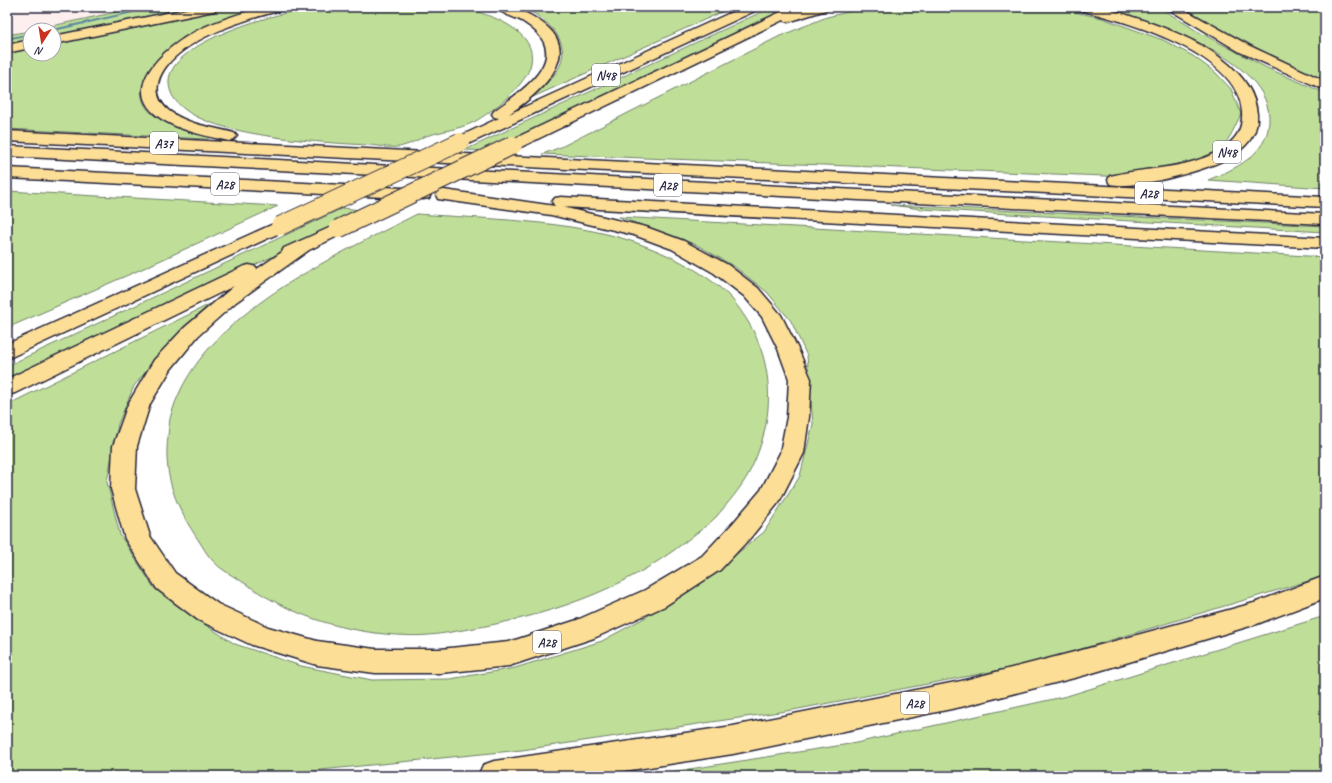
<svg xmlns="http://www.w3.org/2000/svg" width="1332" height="783" font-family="Caveat,sans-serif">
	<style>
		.built { fill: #fdefee }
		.green { fill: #bfdf98; stroke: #70806a }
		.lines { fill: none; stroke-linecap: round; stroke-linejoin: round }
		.stream { fill: #5c87a0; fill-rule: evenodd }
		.highway-casing { stroke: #22223b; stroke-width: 3 }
		.highway { fill: #fdde96; fill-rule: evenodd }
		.highway-bridge-casing { stroke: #22223b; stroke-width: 20; stroke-linecap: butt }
		.highway-bridge { stroke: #fdde96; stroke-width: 18 }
		.labels { text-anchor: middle; stroke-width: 3; stroke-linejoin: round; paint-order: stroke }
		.shield { fill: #fff; stroke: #646476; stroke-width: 1 }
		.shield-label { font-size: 13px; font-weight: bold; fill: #22223b }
	</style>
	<rect width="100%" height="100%" fill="#fff"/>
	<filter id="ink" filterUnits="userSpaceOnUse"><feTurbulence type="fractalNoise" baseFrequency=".025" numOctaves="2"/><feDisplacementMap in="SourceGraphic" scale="8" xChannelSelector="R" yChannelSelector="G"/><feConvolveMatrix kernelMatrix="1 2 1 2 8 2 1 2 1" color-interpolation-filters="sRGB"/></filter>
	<g filter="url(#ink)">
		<path class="built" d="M7 7H140L7 35Z"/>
		<g class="green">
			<path d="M140 7H192L54 36V30H33Z"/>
			<path d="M227 7H269C246 16 224 26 201 35 192 40 179 43 171 49 150 63 126 95 155 116 171 128 192 132 211 137L207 139 7 129V52L30 47V54H54V43Z"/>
			<path d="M316 7C347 7 378 7 408 7 423 7 439 5 454 7 480 10 538 28 531 63 528 84 492 112 474 122 460 129 442 131 426 136 419 139 411 144 403 146 394 149 380 146 370 145 324 143 228 137 190 113 179 106 170 97 169 84 165 41 284 11 316 7Z"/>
			<path d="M521 7H733L533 97C540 90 548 82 555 74 577 44 547 18 521 7Z"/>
			<path d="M772 7H798L493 151 465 150Z"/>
			<path d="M868 7H1052L1102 18 1163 40 1193 56 1216 73 1231 89 1241 114C1235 126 1230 140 1220 149 1199 167 1158 171 1130 177L542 154 561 147 780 36 827 17Z"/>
			<path d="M1099 7H1159L1197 31 1267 68 1325 93V188L1208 180C1235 169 1267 155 1269 122 1273 57 1147 20 1099 7Z"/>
			<path d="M1183 7H1325V80C1276 59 1229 34 1183 7Z"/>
			<path d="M30 31V41L7 45V35Z"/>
			<path d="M7 191 278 206 144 268 7 328Z"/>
			<path d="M891 205 1325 226V232L921 209Z"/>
			<path d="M343 208 369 211 7 382V366Z"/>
			<path d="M417 214C485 219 570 220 634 242 666 253 700 269 725 292 731 297 736 304 741 311 776 359 776 419 750 471 742 487 727 504 716 517 707 526 695 534 685 542 622 591 547 616 469 629 456 631 443 634 429 635 410 637 376 634 357 630 317 623 279 607 246 584 235 577 221 570 213 561 207 555 203 547 199 541 176 507 163 477 168 436 169 428 169 419 172 412 202 314 334 257 417 214Z"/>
			<path d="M619 217 1325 257V576L1031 664 793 710 522 750 260 776H7V405L210 304 175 336 134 386 118 424 107 482 120 535 154 588 204 624 235 644 301 666 372 680 450 679 515 668 602 641 646 617 709 576 764 532 800 476 813 424 807 356 791 321 767 292 735 267 697 245Z"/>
			<path d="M1325 616V776H645L856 743 1067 696Z"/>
		</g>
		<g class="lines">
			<g class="stream">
				<path d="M151 7H159L54 31 48 30Z"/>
				<path d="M30 33V35L7 40V38Z"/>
			</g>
			<g class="highway-casing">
				<g id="highway">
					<path d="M196 7H220L214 11 54 44V36Z"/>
					<path d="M264 7H284L282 10C247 19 167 42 158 84 156 95 160 103 168 110 187 125 213 127 234 133L237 136 234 139 229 141C208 136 184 132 165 121 113 91 165 47 198 30 219 20 242 13 264 7Z"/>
					<path d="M496 7C515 7 525 11 541 22 587 54 537 95 509 114L743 7H759L757 10 466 145H454L452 142 454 139 499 118 494 117 492 114 494 111C523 90 576 56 525 23 517 17 501 15 496 7Z"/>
					<path d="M791 7H828L826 10 788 22 783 20 519 148H507L505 145 507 142Z"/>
					<path d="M1077 7C1084 7 1091 6 1098 7 1110 9 1122 13 1133 17 1177 31 1253 60 1257 114 1260 151 1216 165 1188 173 1168 179 1130 188 1110 184L1108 180 1110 176C1147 167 1184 170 1219 151 1235 141 1243 131 1242 112 1239 53 1126 21 1079 10Z"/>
					<path d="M1165 7H1180L1250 46 1325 81V90L1240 52Z"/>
					<path d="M30 40V48L7 53V45Z"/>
					<path d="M7 131 1325 197V207L7 141Z"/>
					<path d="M7 146 1325 214V224L7 156Z"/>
					<path d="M7 168 423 189 429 190 431 194 429 198 423 199 7 178Z"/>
					<path d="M444 190 555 206 552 202 555 198 561 197 1325 238V248L562 207 646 227 684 241 728 265 758 288 781 315 798 349 811 379 809 417 804 453 779 502 751 537 720 570 665 606 594 638 509 666 440 673H375L317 665 252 645 198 620 157 589 125 539 111 489 113 446 128 404 154 360 184 328 234 286 15 393 7 395V379L242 267 249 265 256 267 257 269 282 252 284 248 338 224 344 225 347 229 344 233 309 250 236 302 198 336 171 369 150 404 137 446 135 489 150 536 175 573 218 604 268 627 317 641 375 649H440L509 642 577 620 645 590 702 556 733 523 761 490 780 453 787 417 789 379 778 349 762 317 744 296 714 273 672 249 634 235 551 215 438 199 436 195 438 191Z"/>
					<path d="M280 221 286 222 289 226 286 230 7 359V344Z"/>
					<path d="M1325 576V598L1257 624 1082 676 961 707 733 754 592 776H478L483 765 494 761 733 726 961 681 1082 650 1254 603Z"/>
				</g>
			</g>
			<use href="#highway" class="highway"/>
			<g class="highway-bridge-casing">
				<g id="highway-bridge">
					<path d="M280 226 460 142"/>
					<path d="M338 229 513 145"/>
				</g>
			</g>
			<use href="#highway-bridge" class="highway-bridge"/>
		</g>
	</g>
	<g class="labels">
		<g class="shield">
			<rect x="592" y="64" width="28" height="22" rx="3"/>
			<rect x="150" y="132" width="28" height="22" rx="3"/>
			<rect x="1213" y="141" width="28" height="22" rx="3"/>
			<rect x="211" y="173" width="28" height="22" rx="3"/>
			<rect x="654" y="174" width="28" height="22" rx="3"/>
			<rect x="1135" y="182" width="28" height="22" rx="3"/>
			<rect x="533" y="631" width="28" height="22" rx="3"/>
			<rect x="901" y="692" width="28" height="22" rx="3"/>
		</g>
		<g class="shield-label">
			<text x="606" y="80">N48</text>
			<text x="164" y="148">A37</text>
			<text x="1227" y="157">N48</text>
			<text x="225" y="189">A28</text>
			<text x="668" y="190">A28</text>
			<text x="1149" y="198">A28</text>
			<text x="547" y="647">A28</text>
			<text x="915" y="708">A28</text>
		</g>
	</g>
	<rect width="1332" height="783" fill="none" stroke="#fff" stroke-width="24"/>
	<rect x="12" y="12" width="1308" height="759" fill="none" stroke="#22223b" stroke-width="1.5" filter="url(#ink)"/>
	<g transform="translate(42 42) rotate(192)"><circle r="19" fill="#ffffff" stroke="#a7a7b1"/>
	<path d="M0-3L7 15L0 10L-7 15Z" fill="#c8321e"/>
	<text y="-6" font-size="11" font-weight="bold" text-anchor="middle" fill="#22223b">N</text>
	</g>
</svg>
